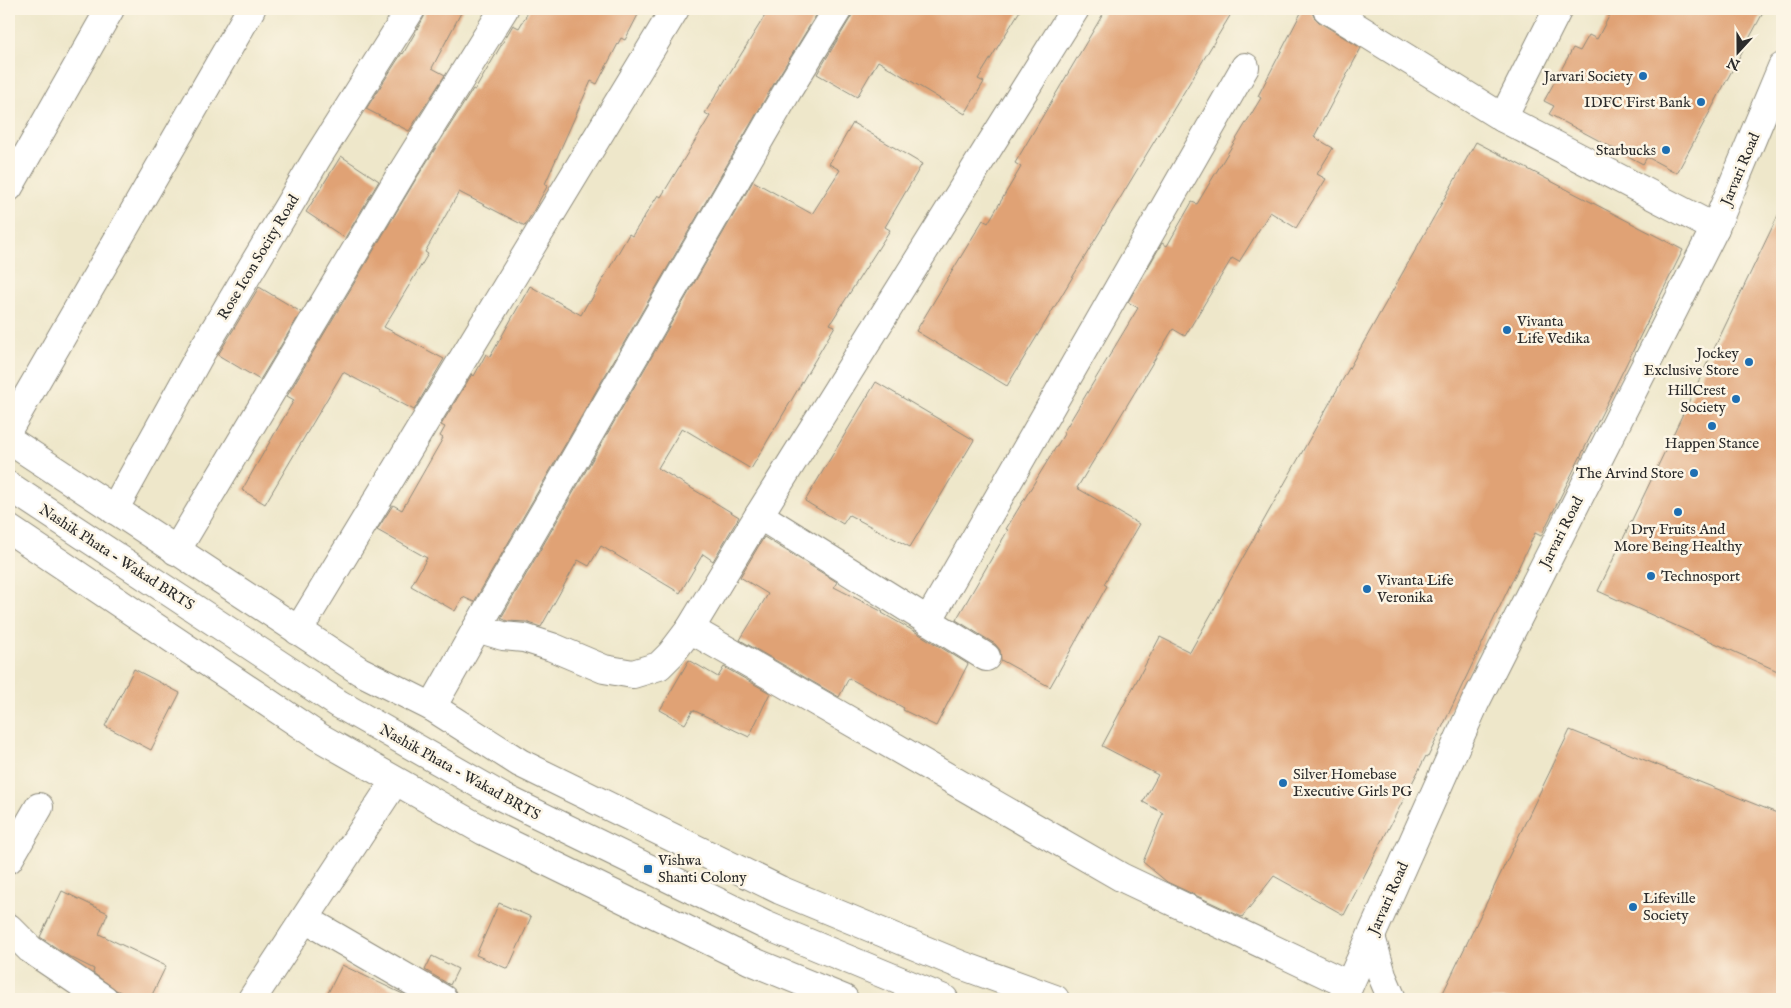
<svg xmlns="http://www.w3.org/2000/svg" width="1791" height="1008" font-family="'IM FELL English',serif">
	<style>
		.building { fill: #e0a274 }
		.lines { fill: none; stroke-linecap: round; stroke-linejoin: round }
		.minor-casing { stroke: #8c897a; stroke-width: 30 }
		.major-casing { stroke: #8c897a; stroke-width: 30 }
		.minor { stroke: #fff; stroke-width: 28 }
		.major { stroke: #fff; stroke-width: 28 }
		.poi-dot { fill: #1f6fb2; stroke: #fcf5e5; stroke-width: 2 }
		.labels { text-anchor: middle; stroke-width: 5; stroke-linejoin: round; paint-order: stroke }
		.poi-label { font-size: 15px; fill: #2b2b2b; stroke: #fcf5e5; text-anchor: end }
		.street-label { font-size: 15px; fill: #2b2b2b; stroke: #fcf5e5 }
	</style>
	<rect width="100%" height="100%" fill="#fcf5e5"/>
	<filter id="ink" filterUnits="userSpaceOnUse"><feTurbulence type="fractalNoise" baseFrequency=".02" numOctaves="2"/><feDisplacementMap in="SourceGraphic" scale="10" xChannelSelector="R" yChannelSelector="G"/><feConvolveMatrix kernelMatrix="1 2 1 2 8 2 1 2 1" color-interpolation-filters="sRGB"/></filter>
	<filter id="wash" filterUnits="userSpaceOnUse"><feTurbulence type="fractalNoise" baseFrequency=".0096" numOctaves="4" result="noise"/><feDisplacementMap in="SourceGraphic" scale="20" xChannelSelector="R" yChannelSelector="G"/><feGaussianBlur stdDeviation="1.12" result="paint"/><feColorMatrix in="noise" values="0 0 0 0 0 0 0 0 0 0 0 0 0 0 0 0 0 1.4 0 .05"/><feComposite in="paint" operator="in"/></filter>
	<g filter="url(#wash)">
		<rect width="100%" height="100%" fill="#eee7ca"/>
		<g id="blocks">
			<g class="building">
				<path d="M426 9H463L432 68 445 75 409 131 366 109 402 53 403 54 424 17Z"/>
				<path d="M530 9H641L625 40 621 38 597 84 591 81 545 184 548 185 525 226 459 192 425 252 428 254 384 327 444 359 414 410 343 372 265 504 242 490 294 400 287 396 416 179 473 89 475 90 513 25 519 28Z"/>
				<path d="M769 9H820L775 82 474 602 463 597 455 611 411 586 427 558 377 530 393 505 402 510 443 438 440 436 445 427 441 425 472 374 474 376 486 354 490 357 530 286 581 315 588 302H590L629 234 632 236 658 195 661 197 710 116 705 113Z"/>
				<path d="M854 9H1021L978 79 984 82 965 114 878 61 857 97 817 74 851 17Z"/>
				<path d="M1106 9H1234L1007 386 916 331 983 220 988 223 1021 167 1015 163Z"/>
				<path d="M1303 9H1311L1314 17 1319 22 1361 48 1314 137 1333 148 1317 174 1326 179 1296 228 1270 212 1239 262 1232 258 1185 336 1173 329 1077 488 1139 524 1104 584 1107 586 1050 687 1001 660 1000 650 995 644 956 620 1008 530 1006 529 1064 434 1063 433 1138 308 1128 302 1162 243 1167 246 1192 202 1197 204 1261 98 1258 96Z"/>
				<path d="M1613 9H1765L1677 173 1647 157 1643 164 1549 114 1554 106 1544 101 1573 48 1580 51 1589 35 1597 39Z"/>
				<path d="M853 123 922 164 885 227 890 230 830 324 835 326 751 469 682 428 658 468 739 517 713 561 703 554 680 593 601 546 589 566 578 560 541 627 526 622 507 621 501 618 753 181 812 214 840 170 829 164Z"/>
				<path d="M1476 142 1683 250 1541 536 1535 533 1428 757 1426 756 1344 915 1274 876 1242 917 1167 882 1143 862 1163 813 1143 802 1158 775 1102 746 1160 637 1190 652Z"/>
				<path d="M341 156 379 181 345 238 306 212Z"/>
				<path d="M1782 207V673L1598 591Z"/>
				<path d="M259 287 301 312 260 380 218 355Z"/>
				<path d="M876 382 974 440 910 547 849 515 843 524 805 501Z"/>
				<path d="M764 537 837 582 834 587 883 612 882 613 919 634 968 664 936 726 903 710 904 708 849 678 839 697 740 640 768 594 740 577Z"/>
				<path d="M689 660 718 677 724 667 770 693 749 737 693 710 685 724 660 710Z"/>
				<path d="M134 669 180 693 151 750 105 726Z"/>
				<path d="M1570 730 1782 815V999H1440Z"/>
				<path d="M62 891 108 913 99 934 166 966 150 999H136L116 990 93 973 94 969 70 957 40 937Z"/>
				<path d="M499 903 531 917 508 969 476 955Z"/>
				<path d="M432 956 458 969 450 985 425 970Z"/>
				<path d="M342 965 407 996 412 999H325Z"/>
			</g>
		</g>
	</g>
	<g filter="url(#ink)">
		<use href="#blocks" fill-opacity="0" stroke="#8c897a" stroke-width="1"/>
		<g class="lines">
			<g class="minor-casing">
				<g id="minor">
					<path d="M1327 9 1503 118"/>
					<path d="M1558 9 1503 118 1715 228"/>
					<path d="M9 187 110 9"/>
					<path d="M9 428 251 9"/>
					<path d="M9 486 339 704 502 797 765 925 944 999"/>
					<path d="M114 510 202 351 317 158 411 9"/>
					<path d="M759 515 986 657"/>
					<path d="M176 551 403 171 504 9"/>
					<path d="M928 621 1245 67"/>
					<path d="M477 628 503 636 524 638 552 647 604 669 633 674 659 666 671 654 690 629 759 515 1075 9"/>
					<path d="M690 629 1121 877 1349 985"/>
					<path d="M298 631 675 9"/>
					<path d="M432 707 477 628 788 90 838 9"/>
					<path d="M9 859 39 807"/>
					<path d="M305 919 443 999"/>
					<path d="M9 928 30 949 104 999"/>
					<path d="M252 999 395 781"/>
					<path d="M1343 999 1475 703 1715 228 1782 67"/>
				</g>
			</g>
			<g class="major-casing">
				<g id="major">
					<path d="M9 440 360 671 432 707 520 763 780 890 961 965 1055 999"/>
					<path d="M9 529 319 737 484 831 749 960 844 999"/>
					<path d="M1371 937 1383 978 1392 999"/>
				</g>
			</g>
			<use href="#minor" class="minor"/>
			<use href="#major" class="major"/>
		</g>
	</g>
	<g class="poi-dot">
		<circle cx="1643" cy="76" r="5"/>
		<circle cx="1701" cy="102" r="5"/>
		<circle cx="1666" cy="150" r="5"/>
		<circle cx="1507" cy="330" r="5"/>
		<circle cx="1749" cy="362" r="5"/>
		<circle cx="1736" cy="399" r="5"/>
		<circle cx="1712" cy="426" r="5"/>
		<circle cx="1694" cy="473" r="5"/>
		<circle cx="1678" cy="512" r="5"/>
		<circle cx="1651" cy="576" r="5"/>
		<circle cx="1367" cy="589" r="5"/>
		<circle cx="1283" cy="783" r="5"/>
		<rect x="643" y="864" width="10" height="10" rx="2.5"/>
		<circle cx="1633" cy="907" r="5"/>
	</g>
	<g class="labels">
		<g class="poi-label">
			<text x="1633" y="81">Jarvari Society</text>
			<text x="1691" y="107">IDFC First Bank</text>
			<text x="1656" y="155">Starbucks</text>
			<text x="1517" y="326" text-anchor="start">Vivanta<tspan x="1517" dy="17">Life Vedika</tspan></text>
			<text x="1739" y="358">Jockey<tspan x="1739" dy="17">Exclusive Store</tspan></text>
			<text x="1726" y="395">HillCrest<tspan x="1726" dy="17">Society</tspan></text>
			<text x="1712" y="448" text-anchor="middle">Happen Stance</text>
			<text x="1684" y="478">The Arvind Store</text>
			<text x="1678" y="534" text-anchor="middle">Dry Fruits And<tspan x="1678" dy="17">More Being Healthy</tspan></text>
			<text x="1661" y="581" text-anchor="start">Technosport</text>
			<text x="1377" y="585" text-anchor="start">Vivanta Life<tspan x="1377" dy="17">Veronika</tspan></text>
			<text x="1293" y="779" text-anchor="start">Silver Homebase<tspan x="1293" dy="17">Executive Girls PG</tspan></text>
			<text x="658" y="865" text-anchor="start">Vishwa<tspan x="658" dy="17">Shanti Colony</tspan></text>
			<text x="1643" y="903" text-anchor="start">Lifeville<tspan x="1643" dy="17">Society</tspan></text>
		</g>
		<g class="street-label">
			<text transform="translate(1740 169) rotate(-67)" y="5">Jarvari Road</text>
			<text transform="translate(258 257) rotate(-59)" y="5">Rose Icon Socity Road</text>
			<text transform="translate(1561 532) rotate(-63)" y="5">Jarvari Road</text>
			<text transform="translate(117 557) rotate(33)" y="5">Nashik Phata - Wakad BRTS</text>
			<text transform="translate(460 772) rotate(29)" y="5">Nashik Phata - Wakad BRTS</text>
			<text transform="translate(1388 898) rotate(-66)" y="5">Jarvari Road</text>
		</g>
	</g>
	<rect width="1791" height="1008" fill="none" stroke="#fcf5e5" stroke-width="30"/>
	<g transform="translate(1738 52) rotate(201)" stroke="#fcf5e5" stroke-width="4" paint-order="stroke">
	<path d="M0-4L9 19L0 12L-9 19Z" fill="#2b2b2b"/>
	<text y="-8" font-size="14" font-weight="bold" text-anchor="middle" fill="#2b2b2b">N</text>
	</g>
</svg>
